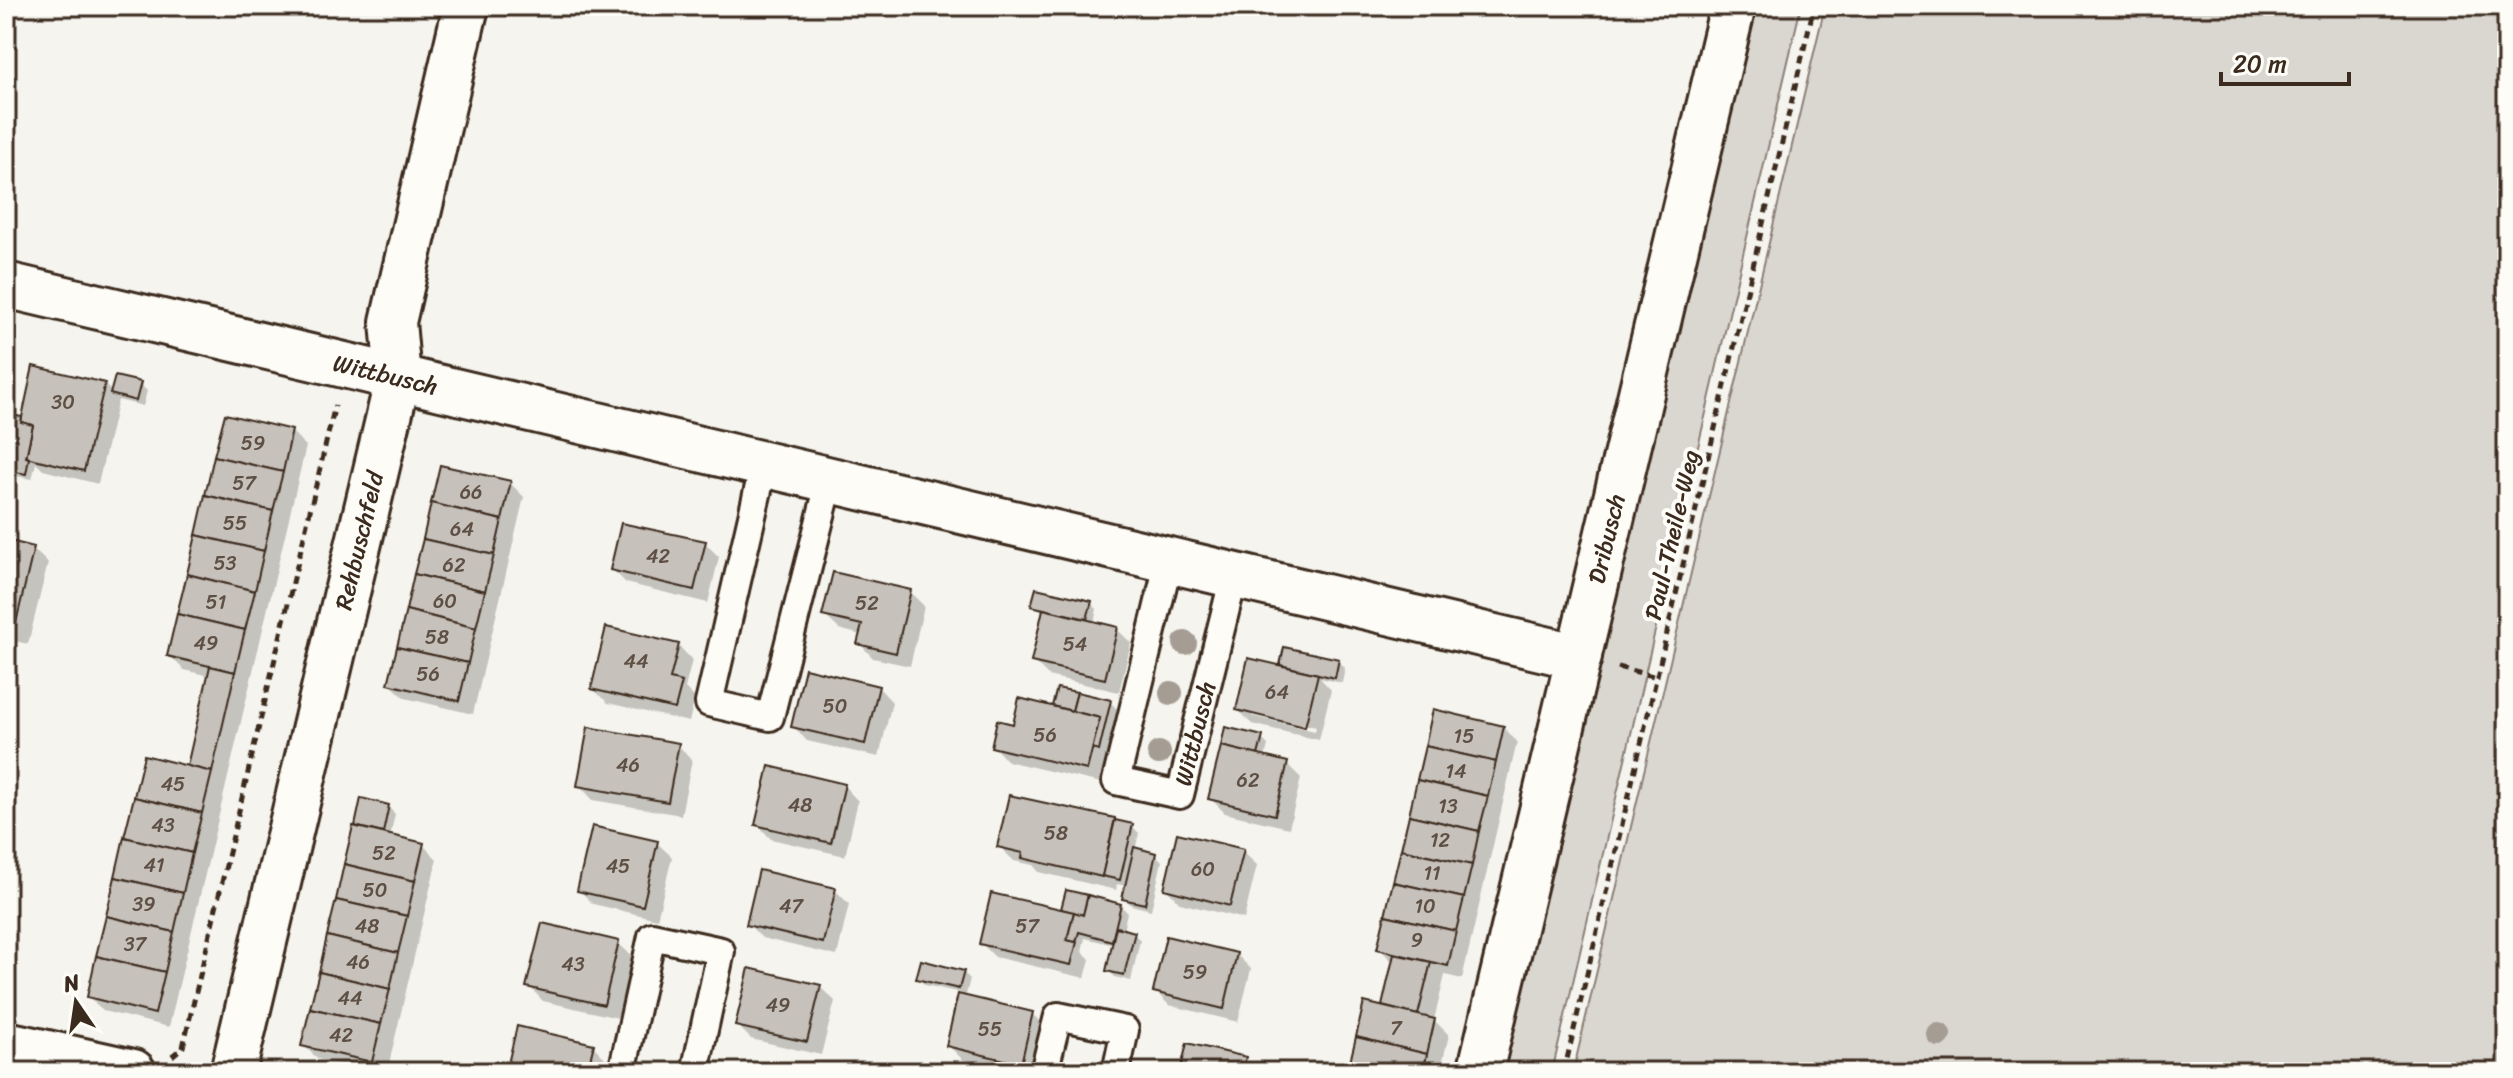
<svg xmlns="http://www.w3.org/2000/svg" width="2513" height="1078" font-family="Sriracha,sans-serif">
	<style>
		.green { fill: #dad6d0; stroke: #8a8077; stroke-width: 2 }
		.shadow { fill: #0003; fill-rule: evenodd }
		.building { fill: #c7c1bb; stroke: #3b2a1e; stroke-width: 2 }
		.lines { fill: none; stroke-linecap: round; stroke-linejoin: round }
		.service-casing { stroke: #3b2a1e; stroke-width: 32 }
		.minor-casing { stroke: #3b2a1e; stroke-width: 50 }
		.path { stroke: #3b2a1e; stroke-width: 5; stroke-dasharray: 8 6; stroke-linecap: butt }
		.service { stroke: #fdfcf7; stroke-width: 26 }
		.minor { stroke: #fdfcf7; stroke-width: 44 }
		.tree { fill: #a59d94 }
		.labels { text-anchor: middle; stroke-width: 8; stroke-linejoin: round; paint-order: stroke }
		.number-label { font-size: 20px; fill: #5e5045 }
		.street-label { font-size: 24px; fill: #3b2a1e; stroke: #fdfcf7 }
	</style>
	<rect width="100%" height="100%" fill="#f5f4ee"/>
	<filter id="ink" filterUnits="userSpaceOnUse"><feTurbulence type="fractalNoise" baseFrequency=".0125" numOctaves="2"/><feDisplacementMap in="SourceGraphic" scale="16" xChannelSelector="R" yChannelSelector="G"/><feConvolveMatrix kernelMatrix="1 2 1 2 8 2 1 2 1" color-interpolation-filters="sRGB"/></filter>
	<g filter="url(#ink)">
		<g class="green">
			<path d="M1754 6H1801L1552 1072H1500Z"/>
			<path d="M1825 6H2507V1072H1573Z"/>
		</g>
		<g class="shadow">
			<path d="M104 384 113 393 140 384 147 391 143 406 118 400 98 484 43 470 36 463 32 479 6 474V416L23 422Z"/>
			<path d="M291 431 306 446 169 1027 103 1011 89 997 188 768 210 676 184 670 169 655Z"/>
			<path d="M510 483 524 497 473 714 405 698 390 684Z"/>
			<path d="M6 542 33 549 48 563 28 644 6 639Z"/>
			<path d="M705 543 719 557 708 603 626 583 612 569Z"/>
			<path d="M910 592 924 606 910 666 873 658 859 643 861 635 839 629 824 615Z"/>
			<path d="M1091 603 1097 609 1094 623 1117 629 1131 643 1119 692 1048 676 1033 661 1045 613 1033 605Z"/>
			<path d="M678 645 692 660 685 688 695 698 689 722 608 703 593 689Z"/>
			<path d="M1286 649 1338 661 1345 668 1342 683 1320 678 1331 690 1319 740 1252 724 1238 710 1282 667ZM1252 712 1316 727 1315 731 1252 716Z"/>
			<path d="M878 687 892 702 879 757 807 741 793 726Z"/>
			<path d="M1110 702 1117 709 1101 783 1007 761 993 746 1014 726 1059 710 1054 705Z"/>
			<path d="M1503 727 1517 742 1462 979 1445 975 1434 1020 1449 1035 1440 1072H1350L1366 1004 1383 1008 1394 963 1380 949Z"/>
			<path d="M1261 738 1268 745 1265 758 1287 764 1301 778 1289 828 1225 813 1210 798Z"/>
			<path d="M678 745 692 760 681 815 593 800 579 785Z"/>
			<path d="M844 786 858 801 845 856 771 839 757 824Z"/>
			<path d="M363 801 388 807 395 814 390 837 423 845 437 859 387 1072H373L318 1059 303 1045Z"/>
			<path d="M1114 820 1132 826 1139 833 1135 850 1155 854 1162 861 1151 910 1131 905 1125 898 1127 886 1117 884 1116 890 1039 872 1033 865 1014 861 999 846Z"/>
			<path d="M657 843 672 857 657 919 593 904 579 890Z"/>
			<path d="M1242 851 1257 865 1244 919 1180 903 1166 889Z"/>
			<path d="M835 890 849 904 837 956 762 938 748 924Z"/>
			<path d="M1120 905 1127 912 1123 931 1134 934 1140 940 1131 981 1115 977 1108 970 1114 945 1085 938 1082 951 1090 959 1085 978 995 957 981 943 1063 912Z"/>
			<path d="M618 943 633 957 618 1018 543 1001 529 986Z"/>
			<path d="M1236 954 1251 969 1238 1022 1169 1005 1155 991Z"/>
			<path d="M963 972 970 979 965 998 1032 1014 1047 1028 1036 1072H1015L963 1060 948 1045 961 993 925 985 918 978Z"/>
			<path d="M820 987 835 1001 821 1055 751 1039 737 1025Z"/>
			<path d="M593 1046 607 1060 605 1072H508Z"/>
			<path d="M1245 1059 1258 1072H1182Z"/>
		</g>
		<g class="building">
			<path d="M33 366 105 383 84 471 26 457 33 425 21 422Z"/>
			<path d="M115 376 141 382 136 401 110 394Z"/>
			<path d="M6 414 22 417 21 422 33 425 26 457 29 458 26 474 6 470Z"/>
			<path d="M225 414 292 430 283 472 214 456Z"/>
			<path d="M214 456 283 472 273 511 205 495Z"/>
			<path d="M440 465 511 481 502 520 431 503Z"/>
			<path d="M205 495 273 511 264 551 196 535Z"/>
			<path d="M431 503 502 520 494 555 423 539Z"/>
			<path d="M621 523 706 541 694 590 610 570Z"/>
			<path d="M196 535 264 551 255 591 187 574Z"/>
			<path d="M423 539 494 555 485 591 414 574Z"/>
			<path d="M6 540 34 547 14 631 6 629Z"/>
			<path d="M833 572 911 590 896 653 857 644 862 625 822 616Z"/>
			<path d="M187 574 255 591 245 630 177 614Z"/>
			<path d="M414 574 485 591 476 628 406 610Z"/>
			<path d="M1036 588 1092 601 1087 619 1031 606Z"/>
			<path d="M1043 609 1118 627 1105 679 1031 662Z"/>
			<path d="M406 610 476 628 468 663 397 647Z"/>
			<path d="M177 614 245 630 235 672 167 656Z"/>
			<path d="M606 627 679 644 670 679 682 682 675 709 591 689Z"/>
			<path d="M397 647 468 663 459 701 388 684Z"/>
			<path d="M1284 647 1339 659 1335 678 1280 665Z"/>
			<path d="M1248 658 1318 674 1305 727 1236 710Z"/>
			<path d="M210 666 235 672 212 772 187 766Z"/>
			<path d="M805 668 879 686 865 744 791 727Z"/>
			<path d="M1057 688 1077 692 1072 711 1052 706Z"/>
			<path d="M1077 692 1111 700 1099 751 1092 749 1100 718 1072 711Z"/>
			<path d="M1019 698 1100 718 1087 770 991 747 997 720 1013 724Z"/>
			<path d="M1433 709 1504 726 1496 762 1425 746Z"/>
			<path d="M588 727 679 743 668 802 577 786Z"/>
			<path d="M1225 727 1263 736 1258 755 1221 746Z"/>
			<path d="M1221 746 1288 762 1275 815 1208 799Z"/>
			<path d="M1425 746 1496 762 1488 796 1417 780Z"/>
			<path d="M144 755 212 772 202 813 134 797Z"/>
			<path d="M769 766 845 784 831 843 755 825Z"/>
			<path d="M1417 780 1488 796 1479 831 1409 815Z"/>
			<path d="M1009 795 1115 818 1102 877 1022 858 1023 853 997 847Z"/>
			<path d="M134 797 202 813 192 853 124 837Z"/>
			<path d="M361 798 389 805 383 833 355 826Z"/>
			<path d="M1409 815 1479 831 1472 865 1401 849Z"/>
			<path d="M1115 820 1133 824 1120 880 1102 876Z"/>
			<path d="M353 826 424 843 415 881 344 864Z"/>
			<path d="M592 826 658 841 643 906 577 891Z"/>
			<path d="M1177 833 1244 849 1230 906 1164 889Z"/>
			<path d="M124 837 192 853 183 893 115 877Z"/>
			<path d="M1134 847 1156 853 1145 904 1122 899Z"/>
			<path d="M1401 849 1472 865 1464 898 1393 882Z"/>
			<path d="M344 864 415 881 407 916 336 900Z"/>
			<path d="M759 870 836 888 823 943 746 925Z"/>
			<path d="M115 877 183 893 174 932 106 916Z"/>
			<path d="M1393 882 1464 898 1456 931 1385 915Z"/>
			<path d="M1066 890 1088 895 1083 915 1061 909Z"/>
			<path d="M991 893 1074 912 1067 940 1077 942 1071 965 979 944Z"/>
			<path d="M1088 895 1121 904 1112 941 1079 932 1076 942 1067 940 1074 912 1083 915Z"/>
			<path d="M336 900 407 916 398 953 327 936Z"/>
			<path d="M1385 915 1456 931 1448 966 1377 949Z"/>
			<path d="M106 916 174 932 165 972 96 956Z"/>
			<path d="M542 923 619 941 604 1005 526 987Z"/>
			<path d="M1116 927 1135 932 1124 975 1106 971Z"/>
			<path d="M327 936 398 953 390 989 319 972Z"/>
			<path d="M1166 936 1237 953 1224 1009 1153 992Z"/>
			<path d="M1394 954 1431 962 1418 1015 1382 1006Z"/>
			<path d="M96 956 165 972 155 1014 87 997Z"/>
			<path d="M921 960 964 971 959 989 916 979Z"/>
			<path d="M749 968 821 985 807 1042 735 1026Z"/>
			<path d="M319 972 390 989 381 1024 310 1008Z"/>
			<path d="M958 994 1033 1012 1021 1064 946 1046Z"/>
			<path d="M1364 1002 1435 1019 1427 1054 1356 1037Z"/>
			<path d="M310 1008 381 1024 372 1062 301 1046Z"/>
			<path d="M517 1026 594 1044 587 1072H506Z"/>
			<path d="M1356 1037 1427 1054 1423 1072 1348 1070Z"/>
			<path d="M1187 1043 1246 1057 1242 1072H1180Z"/>
		</g>
		<g class="lines">
			<g class="service-casing">
				<g id="service">
					<path d="M764 464 709 703 770 717 830 480"/>
					<path id="s1" d="M1169 560 1116 781 1180 795 1234 576"/>
					<path d="M622 1072 652 936 721 951 695 1072"/>
					<path d="M1044 1072 1058 1016 1125 1030 1116 1072"/>
				</g>
			</g>
			<g class="minor-casing">
				<g id="minor">
					<path id="s2" d="M6 285 1579 657"/>
					<path d="M6 1044 133 1072"/>
					<path id="s3" d="M233 1072 398 378 393 322 466 6"/>
					<path id="s4" d="M1480 1072 1733 6"/>
				</g>
			</g>
			<g class="path">
				<path d="M1618 667 1657 677"/>
				<path d="M172 1056 183 1047 335 405"/>
				<path d="M277 1067 303 1072"/>
				<path d="M1564 1072 1814 6"/>
			</g>
			<use href="#service" class="service"/>
			<use href="#minor" class="minor"/>
		</g>
		<g class="tree">
			<circle cx="1185" cy="643" r="12"/>
			<circle cx="1171" cy="693" r="12"/>
			<circle cx="1159" cy="753" r="12"/>
			<circle cx="1939" cy="1035" r="12"/>
		</g>
	</g>
	<g class="labels">
		<g class="number-label">
			<text x="63" y="409">30</text>
			<text x="253" y="450">59</text>
			<text x="244" y="490">57</text>
			<text x="471" y="499">66</text>
			<text x="235" y="530">55</text>
			<text x="462" y="536">64</text>
			<text x="658" y="563">42</text>
			<text x="225" y="570">53</text>
			<text x="454" y="572">62</text>
			<text x="445" y="608">60</text>
			<text x="216" y="609">51</text>
			<text x="867" y="610">52</text>
			<text x="437" y="644">58</text>
			<text x="206" y="650">49</text>
			<text x="1075" y="651">54</text>
			<text x="636" y="668">44</text>
			<text x="428" y="681">56</text>
			<text x="1277" y="699">64</text>
			<text x="835" y="713">50</text>
			<text x="1045" y="742">56</text>
			<text x="1464" y="743">15</text>
			<text x="628" y="772">46</text>
			<text x="1456" y="778">14</text>
			<text x="1248" y="787">62</text>
			<text x="173" y="791">45</text>
			<text x="800" y="812">48</text>
			<text x="1448" y="813">13</text>
			<text x="163" y="832">43</text>
			<text x="1056" y="840">58</text>
			<text x="1440" y="847">12</text>
			<text x="384" y="860">52</text>
			<text x="154" y="872">41</text>
			<text x="618" y="873">45</text>
			<text x="1203" y="876">60</text>
			<text x="1432" y="880">11</text>
			<text x="375" y="897">50</text>
			<text x="144" y="911">39</text>
			<text x="791" y="913">47</text>
			<text x="1425" y="913">10</text>
			<text x="367" y="933">48</text>
			<text x="1027" y="933">57</text>
			<text x="1417" y="947">9</text>
			<text x="135" y="951">37</text>
			<text x="358" y="969">46</text>
			<text x="573" y="971">43</text>
			<text x="1195" y="979">59</text>
			<text x="350" y="1005">44</text>
			<text x="778" y="1012">49</text>
			<text x="1396" y="1035">7</text>
			<text x="990" y="1036">55</text>
			<text x="341" y="1042">42</text>
		</g>
		<g class="street-label">
			<text dy="8" stroke="none"><textPath href="#s2" startOffset="390">Wittbusch</textPath></text>
			<text transform="translate(1672 535) rotate(-77)" y="8">Paul-Theile-Weg</text>
			<text dy="8" stroke="none"><textPath href="#s4" startOffset="548">Dribusch</textPath></text>
			<text dy="8" stroke="none"><textPath href="#s3" startOffset="546">Rehbuschfeld</textPath></text>
			<text dy="8" stroke="none"><textPath href="#s1" startOffset="356">Wittbusch</textPath></text>
		</g>
	</g>
	<rect width="2513" height="1078" fill="none" stroke="#fdfcf7" stroke-width="32"/>
	<rect x="16" y="16" width="2481" height="1046" fill="none" stroke="#3b2a1e" stroke-width="3" filter="url(#ink)"/>
	<g transform="translate(76 1002) rotate(347)" stroke="#fdfcf7" stroke-width="6" paint-order="stroke">
	<path d="M0-6L14 30L0 20L-14 30Z" fill="#3b2a1e"/>
	<text y="-12" font-size="22" font-weight="bold" text-anchor="middle" fill="#3b2a1e">N</text>
	</g>
	<path d="M2221 72v12h128v-12" fill="none" stroke="#3b2a1e" stroke-width="4"/>
	<text x="2233" y="72" font-size="24" fill="#3b2a1e" stroke="#fdfcf7" stroke-width="6" paint-order="stroke">20 m</text>
</svg>
